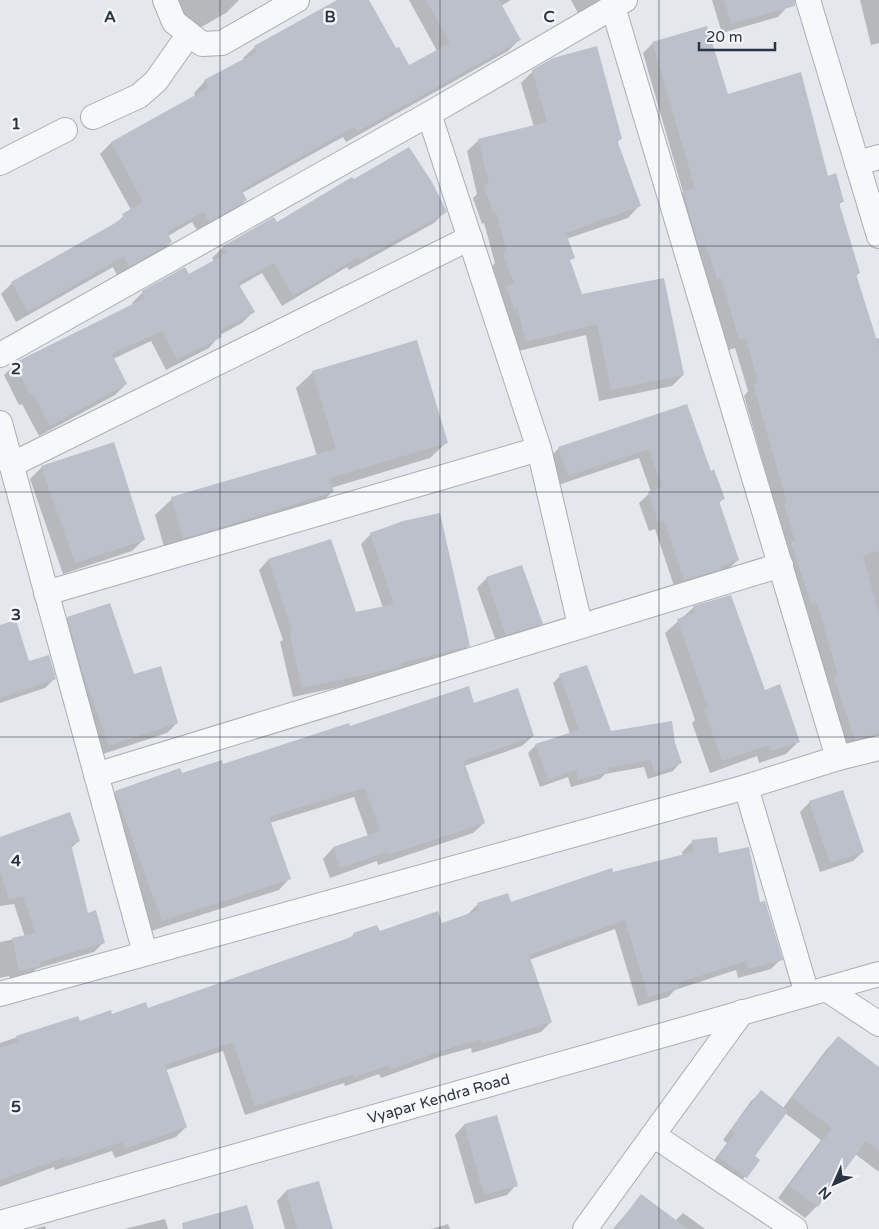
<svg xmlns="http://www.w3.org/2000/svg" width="879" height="1229" font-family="'Varela Round',sans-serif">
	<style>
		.shadow { fill: #0003 }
		.building { fill: #bbc0ca }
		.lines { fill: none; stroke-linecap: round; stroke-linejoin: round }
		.minor-casing { stroke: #a9aeb7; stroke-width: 26 }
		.minor { stroke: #f7f8fa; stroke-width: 24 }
		.grid { fill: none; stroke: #2b3445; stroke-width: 1; stroke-opacity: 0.55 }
		.labels { text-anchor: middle; stroke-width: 5; stroke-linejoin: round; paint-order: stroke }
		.street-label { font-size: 15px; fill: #2b3445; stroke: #f4f6f9 }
		.grid-label { font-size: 16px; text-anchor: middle; font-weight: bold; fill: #2b3445; stroke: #f4f6f9; stroke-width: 5; stroke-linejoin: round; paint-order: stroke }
	</style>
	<rect width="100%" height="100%" fill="#e4e7ec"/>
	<g class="shadow">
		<path d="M173 0H239L226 13 191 33Z"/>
		<path d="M340 0H368L396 50 409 67 437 51 409 0H511L501 6 519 40 508 51 346 142 343 137 242 193 246 200 235 211 198 232 192 222 168 236 171 242 160 253 118 277 113 267 16 322 1 294 12 283 112 226 131 210 100 154 111 143 196 97 194 93 205 81 244 60 243 58 255 47Z"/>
		<path d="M571 0H608L579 15Z"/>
		<path d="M712 0H785L787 7 778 17 722 33Z"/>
		<path d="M860 0H879V43L871 45Z"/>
		<path d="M653 43 727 96 827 177 842 201 839 205 859 273 856 276 875 339 879 338V740L844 749 774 515 777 512 744 396 748 391 735 348 729 350 710 288 707 289 673 203 683 192 643 53Z"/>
		<path d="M533 71 620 139 617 143 639 206 628 218 566 239 573 258 569 261 581 296 683 375 672 386 599 401 586 335 514 352 495 298 501 292 492 266 495 263 484 223 482 224 473 198 477 194 467 151 479 140 534 127 521 83Z"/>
		<path d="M445 212 434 223 349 270 347 267 282 306 262 273 239 286 253 312 242 323 220 335 209 348 166 370 151 341 113 359 126 384 115 395 39 436 22 404 19 405 4 375 15 364 133 305 132 303 143 292 188 275 214 261 212 258 223 247 276 224Z"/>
		<path d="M313 372 447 442 430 458 331 488 332 492 316 508 166 554 155 515 172 499 317 456 296 388Z"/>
		<path d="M686 406 710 472 723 499 718 504 738 560 728 569 675 589 655 529 649 531 639 503 651 492 639 458 558 485 549 458 559 448Z"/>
		<path d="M42 467 144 539 132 551 63 574 30 479Z"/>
		<path d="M371 534 468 646 459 655 390 676 293 697 280 642 283 640 259 570 268 560 355 614 383 608 361 544Z"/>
		<path d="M487 578 542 623 532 633 497 644 477 588Z"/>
		<path d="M694 607 764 691 799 741 786 754 759 763 757 756 710 773 692 723 695 720 665 633Z"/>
		<path d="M68 618 133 675 177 723 167 733 100 755 59 628Z"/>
		<path d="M0 626 29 663 54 679 45 688 0 703Z"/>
		<path d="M560 676 610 732 674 744 680 763 673 771 648 779 644 767 605 774 600 779 571 787 568 777 540 787 528 753 536 745 570 734 553 683Z"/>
		<path d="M474 704 533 736 522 746 464 766 484 823 473 833 378 865 377 861 330 878 323 859 333 848 368 836 354 797 270 823 289 879 279 890 151 931 105 803 116 792 222 766 349 728Z"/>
		<path d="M810 802 863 852 853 861 820 872 800 812Z"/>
		<path d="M0 838 79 841 70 849 87 914 103 943 94 952 36 969 30 974 10 979 9 976 0 978V942L25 937 14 904 0 906Z"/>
		<path d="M716 839 718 854 760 904 781 959 771 969 738 978 736 970 675 990 668 997 638 1006 615 929 529 960 551 1022 541 1032 472 1053 471 1048 442 1056 381 1078 379 1074 345 1086 344 1083 245 1115 223 1051 166 1070 186 1127 176 1137 115 1158 112 1151 55 1170 54 1167 0 1187V1043L77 1017 79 1023 147 1010 348 940 354 934 441 925 468 914 478 904 510 903 683 856 682 852 692 842Z"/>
		<path d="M838 1038 879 1105V1172L855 1154 817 1206 805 1218 778 1198 821 1140 785 1113 753 1156 759 1160 736 1187 709 1167 727 1143 723 1140 751 1101 761 1092 783 1108 826 1050Z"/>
		<path d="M464 1125 516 1185 507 1195 475 1204 455 1135Z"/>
		<path d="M286 1191 332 1229H285L277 1201Z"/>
		<path d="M641 1196 675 1221 683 1213 705 1229H613Z"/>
		<path d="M165 1219 168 1229H124Z"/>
		<path d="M448 1224 450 1229H431Z"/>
		<path d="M45 1226 46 1229H34Z"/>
	</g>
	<g class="building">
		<path d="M337 0H369L396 48 399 47 409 65 450 43 426 0H499L521 40 357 132 354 127 241 190 247 200 209 222 204 212 167 232 172 242 129 267 124 256 28 312 11 282 124 218 122 214 143 202 111 142 208 88 204 80 257 52 254 46Z"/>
		<path d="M724 0H795V6L731 24Z"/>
		<path d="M707 26 728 94 801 72 828 176 836 173 844 202 839 203 860 273 856 274 879 347V551L863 556 879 615V733L855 740 834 677 838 675 817 603 811 605 791 542 795 541 784 504 787 503 753 384 758 383 746 338 739 340 721 278 717 279 706 245 699 247 683 191 695 188 652 42Z"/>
		<path d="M597 46 622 139 617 140 641 206 566 233 575 258 570 260 582 294 664 278 684 375 611 390 597 324 526 342 517 308 514 309 506 286 514 283 503 254 507 252 496 212 493 213 484 185 489 184 478 139 547 122 532 70 553 58Z"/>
		<path d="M409 147 432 182 447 212 360 260 358 257 293 296 274 263 238 283 255 312 219 331 222 337 177 360 162 331 112 354 127 384 50 426 33 394 30 395 14 363 145 298 142 291 185 267 189 274 227 253 223 246 274 217 277 222 352 177 354 179Z"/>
		<path d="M417 340 448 443 329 478 334 492 183 539 171 497 336 449 312 371Z"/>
		<path d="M687 404 711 471 714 469 725 499 719 501 739 560 721 566 722 569 684 580 664 520 658 522 648 492 662 487 649 449 568 476 558 447Z"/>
		<path d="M114 442 145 540 75 563 41 466Z"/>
		<path d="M440 513 470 646 401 663V667L302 688 289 631H292L268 559 331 539 356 612 394 604 370 533 403 521Z"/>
		<path d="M522 565 543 624 506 635 486 577Z"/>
		<path d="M731 595 765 690 780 684 800 742 771 751 769 745 722 761 704 709 708 708 677 619 695 613 693 606Z"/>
		<path d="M110 603 134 674 161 666 178 723 109 746 82 671 67 617Z"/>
		<path d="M16 620 29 661 49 655 56 679 0 698V625Z"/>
		<path d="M587 665 611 731 672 721 675 743 682 763 655 773 651 760 608 768 609 772 578 780 576 770 548 780 535 744 579 730 559 674Z"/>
		<path d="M469 686 474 703 518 688 534 736 464 761 485 823 388 855 387 852 340 868 333 847 380 831 365 788 307 805 269 817 291 879 162 921 115 791 180 768 182 773 222 760 223 764 349 723 350 726Z"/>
		<path d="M843 790 864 852 830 863 809 801Z"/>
		<path d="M70 812 80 841 71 844 88 913 96 910 105 943 40 962 41 966 19 971 12 938 35 933 23 896 9 900 0 870V837Z"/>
		<path d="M717 837 719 853 749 847 760 902 765 901 783 960 748 969 746 961 678 983 679 988 648 997 625 920 529 955 552 1022 482 1044 481 1039 453 1047 391 1069 389 1065 355 1077 354 1074 255 1106 233 1042 165 1065 187 1127 125 1149 122 1142 65 1161 64 1158 0 1180V1048L18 1042 16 1036 78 1016 80 1021 111 1010 112 1014 146 1002 148 1008 354 936 353 933 377 925 380 931 438 911 442 923 479 910 477 903 508 893 511 902 612 868 613 872 693 852 692 840Z"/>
		<path d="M838 1036 879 1067V1151L866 1141 818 1207 789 1186 832 1128 792 1098Z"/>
		<path d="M761 1090 788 1111 755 1156 760 1160 747 1178 718 1157 735 1133 731 1130Z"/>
		<path d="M497 1115 518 1186 484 1195 464 1124Z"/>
		<path d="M319 1181 333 1229H297L286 1190Z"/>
		<path d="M641 1194 688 1229H615Z"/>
		<path d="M247 1205 254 1229H183L182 1223Z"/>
	</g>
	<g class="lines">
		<g class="minor-casing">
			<g id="minor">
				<path d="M165 0 174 22 202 44 222 43 297 0"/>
				<path d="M808 0 879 236"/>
				<path d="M613 7 838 758"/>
				<path d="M429 114 539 449 580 625"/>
				<path d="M93 117 139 96 156 81 189 34"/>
				<path d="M0 163 65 130"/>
				<path d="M857 163 879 157"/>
				<path d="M0 355 429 114 625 0"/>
				<path d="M0 423 145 953"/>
				<path d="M11 465 470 238"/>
				<path d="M46 593 539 449"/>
				<path d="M96 775 781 565"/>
				<path d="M746 787 807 994"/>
				<path d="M826 989 879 1024"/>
				<path d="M0 994 746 787 838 758 879 748"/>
				<path d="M653 1135 795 1229"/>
				<path id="s1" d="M0 1223 879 974"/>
				<path d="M585 1229 742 1012"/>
			</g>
		</g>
		<use href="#minor" class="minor"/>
	</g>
	<path class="grid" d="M220 0V1229M440 0V1229M659 0V1229M0 246H879M0 492H879M0 737H879M0 983H879"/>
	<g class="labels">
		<g class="street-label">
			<text dy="5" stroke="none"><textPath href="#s1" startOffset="456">Vyapar Kendra Road</textPath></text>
		</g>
	</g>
	<g class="grid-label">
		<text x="110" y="22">A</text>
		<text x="330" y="22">B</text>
		<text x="549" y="22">C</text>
		<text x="16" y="129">1</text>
		<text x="16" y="374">2</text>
		<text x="16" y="620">3</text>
		<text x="16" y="866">4</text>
		<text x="16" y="1112">5</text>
	</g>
	<g transform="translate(834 1184) rotate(225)" stroke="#f4f6f9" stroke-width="4" paint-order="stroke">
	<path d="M0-4L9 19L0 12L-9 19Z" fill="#2b3445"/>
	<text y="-8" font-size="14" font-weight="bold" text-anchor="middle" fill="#2b3445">N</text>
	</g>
	<path d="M699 42v8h76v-8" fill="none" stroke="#2b3445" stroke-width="2.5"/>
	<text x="706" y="42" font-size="15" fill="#2b3445" stroke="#f4f6f9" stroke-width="4" paint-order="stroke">20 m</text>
</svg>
